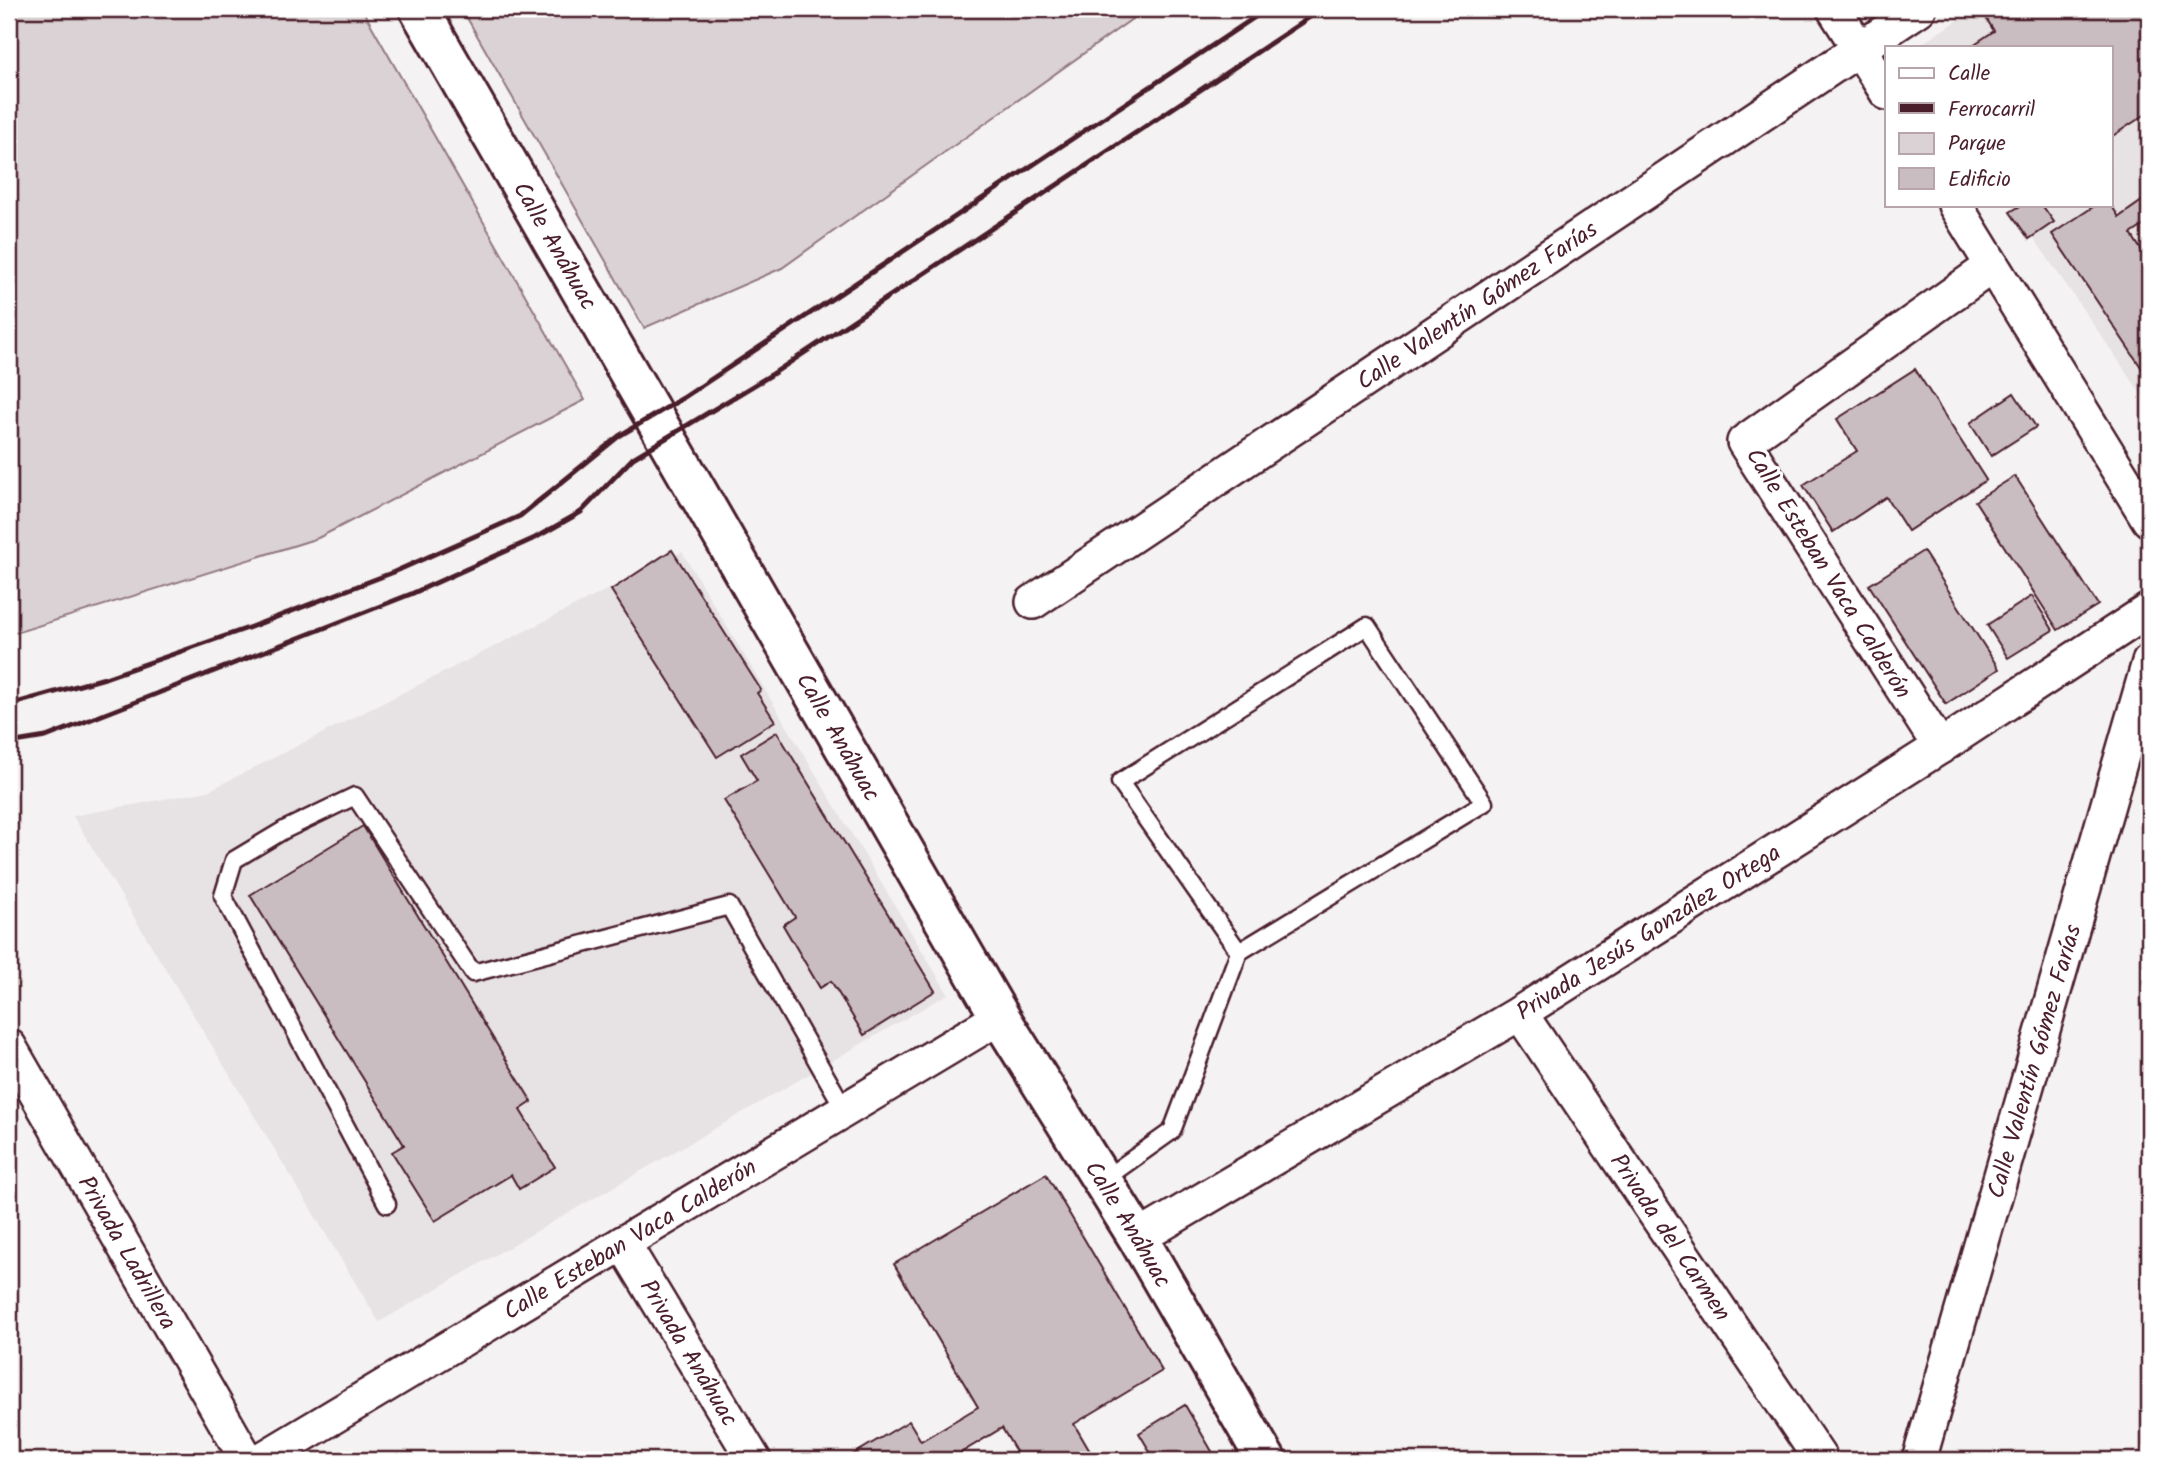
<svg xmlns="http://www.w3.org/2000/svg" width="2158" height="1469" font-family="Kalam,sans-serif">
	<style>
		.built { fill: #e7e2e3 }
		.green { fill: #dbd2d5; stroke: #927880; stroke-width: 2 }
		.building { fill: #cabdc1; stroke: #4a1f2b; stroke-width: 2 }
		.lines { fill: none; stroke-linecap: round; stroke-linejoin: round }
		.service-casing { stroke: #4a1f2b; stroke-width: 21 }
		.minor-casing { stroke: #4a1f2b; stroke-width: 38 }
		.tertiary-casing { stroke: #4a1f2b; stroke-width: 44 }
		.service { stroke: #fff; stroke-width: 16 }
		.minor { stroke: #fff; stroke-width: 33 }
		.tertiary { stroke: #fff; stroke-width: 38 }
		.rail { stroke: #4a1f2b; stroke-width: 5 }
		.labels { text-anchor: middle; stroke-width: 6; stroke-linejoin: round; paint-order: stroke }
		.street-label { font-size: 24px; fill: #4a1f2b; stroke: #fff }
	</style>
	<rect width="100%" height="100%" fill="#f4f2f2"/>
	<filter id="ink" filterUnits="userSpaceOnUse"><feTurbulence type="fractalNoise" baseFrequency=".0143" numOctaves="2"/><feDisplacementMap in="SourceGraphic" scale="14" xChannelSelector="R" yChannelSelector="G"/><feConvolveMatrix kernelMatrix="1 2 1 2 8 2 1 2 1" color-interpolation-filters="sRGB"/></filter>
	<g filter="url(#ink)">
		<g class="built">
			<path d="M1976 9H2149V405L2011 205H2111V47H1916Z"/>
			<path d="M682 552 948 994 379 1322 73 816 208 791Z"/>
		</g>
		<g class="green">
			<path d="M9 9H362L585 400 318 538 9 635Z"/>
			<path d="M462 9H1146L782 268 644 328Z"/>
		</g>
		<g class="building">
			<path d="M2000 9H2149V112L2111 137V47H1970L1994 31 1986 18Z"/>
			<path d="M2149 196V222L2131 234 2149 262V379L2052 234 2096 205H2111L2119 217Z"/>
			<path d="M2022 205H2042L2054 222 2029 239 2010 212Z"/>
			<path d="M1915 369 1986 480 1908 531 1886 497 1833 532 1803 485 1857 451 1837 419Z"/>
			<path d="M2014 393 2036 427 1991 456 1970 423Z"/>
			<path d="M2015 476 2098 605 2058 630 1975 501Z"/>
			<path d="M672 550 761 690 757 693 775 721 717 757 611 590Z"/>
			<path d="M1923 551 1999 669 1946 704 1869 585Z"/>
			<path d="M2032 596 2053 630 2008 658 1987 625Z"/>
			<path d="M777 732 935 991 864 1035 831 981 820 988 783 925 795 917 724 800 757 781 741 754Z"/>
			<path d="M363 826 532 1102 520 1110 555 1167 519 1189 511 1175 435 1221 392 1152 404 1145 250 895Z"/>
			<path d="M1046 1174 1162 1371 1074 1424 1095 1460H1021L1002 1428 949 1460H844L909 1421 921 1441 978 1407 894 1264Z"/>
			<path d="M1185 1405 1217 1460H1155L1139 1433Z"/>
		</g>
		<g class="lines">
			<g class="service-casing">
				<g id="service">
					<path d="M1103 1180 1172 1131 1239 952 1484 803 1367 626 1120 782 1239 952"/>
					<path d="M387 1204 223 896 234 860 284 830 355 796 473 973 729 906 845 1110"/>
				</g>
			</g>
			<g class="minor-casing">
				<g id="minor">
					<path d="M1834 9 1887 93"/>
					<path d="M1955 205 2149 520"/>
					<path id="s1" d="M1033 602 1919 9"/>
					<path d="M1940 747 1744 442 1992 266"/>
					<path id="s2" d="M1520 1013 1821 1460"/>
					<path id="s3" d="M9 1046 247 1460"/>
					<path id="s4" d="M1138 1238 1520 1013 1940 747 2149 610"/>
					<path id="s5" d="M623 1243 754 1460"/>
					<path id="s6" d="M261 1460 1000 1017"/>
					<path id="s7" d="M1919 1460 2149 662"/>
				</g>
			</g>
			<g class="tertiary-casing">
				<g id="tertiary">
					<path id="s8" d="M419 9 1000 1017 1138 1238 1266 1460"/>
				</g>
			</g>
			<use href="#service" class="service"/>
			<use href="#minor" class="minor"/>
			<use href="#tertiary" class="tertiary"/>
			<g class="rail">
				<path d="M9 705 105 678 248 628 394 572 520 516 619 436 683 398 1267 9"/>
				<path d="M9 743 46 737 411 594 535 538 581 512 633 458 771 375 1322 9"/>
			</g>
		</g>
	</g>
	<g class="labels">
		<g class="street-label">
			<text dy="8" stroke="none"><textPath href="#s8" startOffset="273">Calle Anáhuac</textPath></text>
			<text dy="8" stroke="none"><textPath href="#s1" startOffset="534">Calle Valentín Gómez Farías</textPath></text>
			<text transform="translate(1829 573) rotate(58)" y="8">Calle Esteban Vaca Calderón</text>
			<text dy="8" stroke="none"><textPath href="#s8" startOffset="840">Calle Anáhuac</textPath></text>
			<text dy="8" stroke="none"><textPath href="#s4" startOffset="595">Privada Jesús González Ortega</textPath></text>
			<text dy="8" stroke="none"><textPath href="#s7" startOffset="415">Calle Valentín Gómez Farías</textPath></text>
			<text dy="8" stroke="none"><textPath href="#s8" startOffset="1407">Calle Anáhuac</textPath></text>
			<text dy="8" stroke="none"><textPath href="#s2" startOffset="270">Privada del Carmen</textPath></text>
			<text dy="8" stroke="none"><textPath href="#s6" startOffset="430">Calle Esteban Vaca Calderón</textPath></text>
			<text dy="8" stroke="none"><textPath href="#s3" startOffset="238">Privada Ladrillera</textPath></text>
			<text dy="8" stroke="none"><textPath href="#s5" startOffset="128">Privada Anáhuac</textPath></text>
		</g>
	</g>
	<rect width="2158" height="1469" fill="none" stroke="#fff" stroke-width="35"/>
	<rect x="18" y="18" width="2123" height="1434" fill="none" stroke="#4a1f2b" stroke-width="2.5" filter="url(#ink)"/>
	<rect x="1885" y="46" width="228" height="161" fill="#ffffff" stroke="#b7a5aa" stroke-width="2"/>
	<rect x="1899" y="68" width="35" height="10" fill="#ffffff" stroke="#b7a5aa" stroke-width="2"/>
	<text x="1948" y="80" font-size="21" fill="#4a1f2b">Calle</text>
	<rect x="1899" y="103" width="35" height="10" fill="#4a1f2b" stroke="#b7a5aa" stroke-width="2"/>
	<text x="1948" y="116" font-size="21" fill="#4a1f2b">Ferrocarril</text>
	<rect x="1899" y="133" width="35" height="21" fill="#dbd2d5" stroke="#b7a5aa" stroke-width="2"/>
	<text x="1948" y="150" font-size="21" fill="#4a1f2b">Parque</text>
	<rect x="1899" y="168" width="35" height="21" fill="#cabdc1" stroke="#b7a5aa" stroke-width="2"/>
	<text x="1948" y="186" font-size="21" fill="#4a1f2b">Edificio</text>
</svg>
